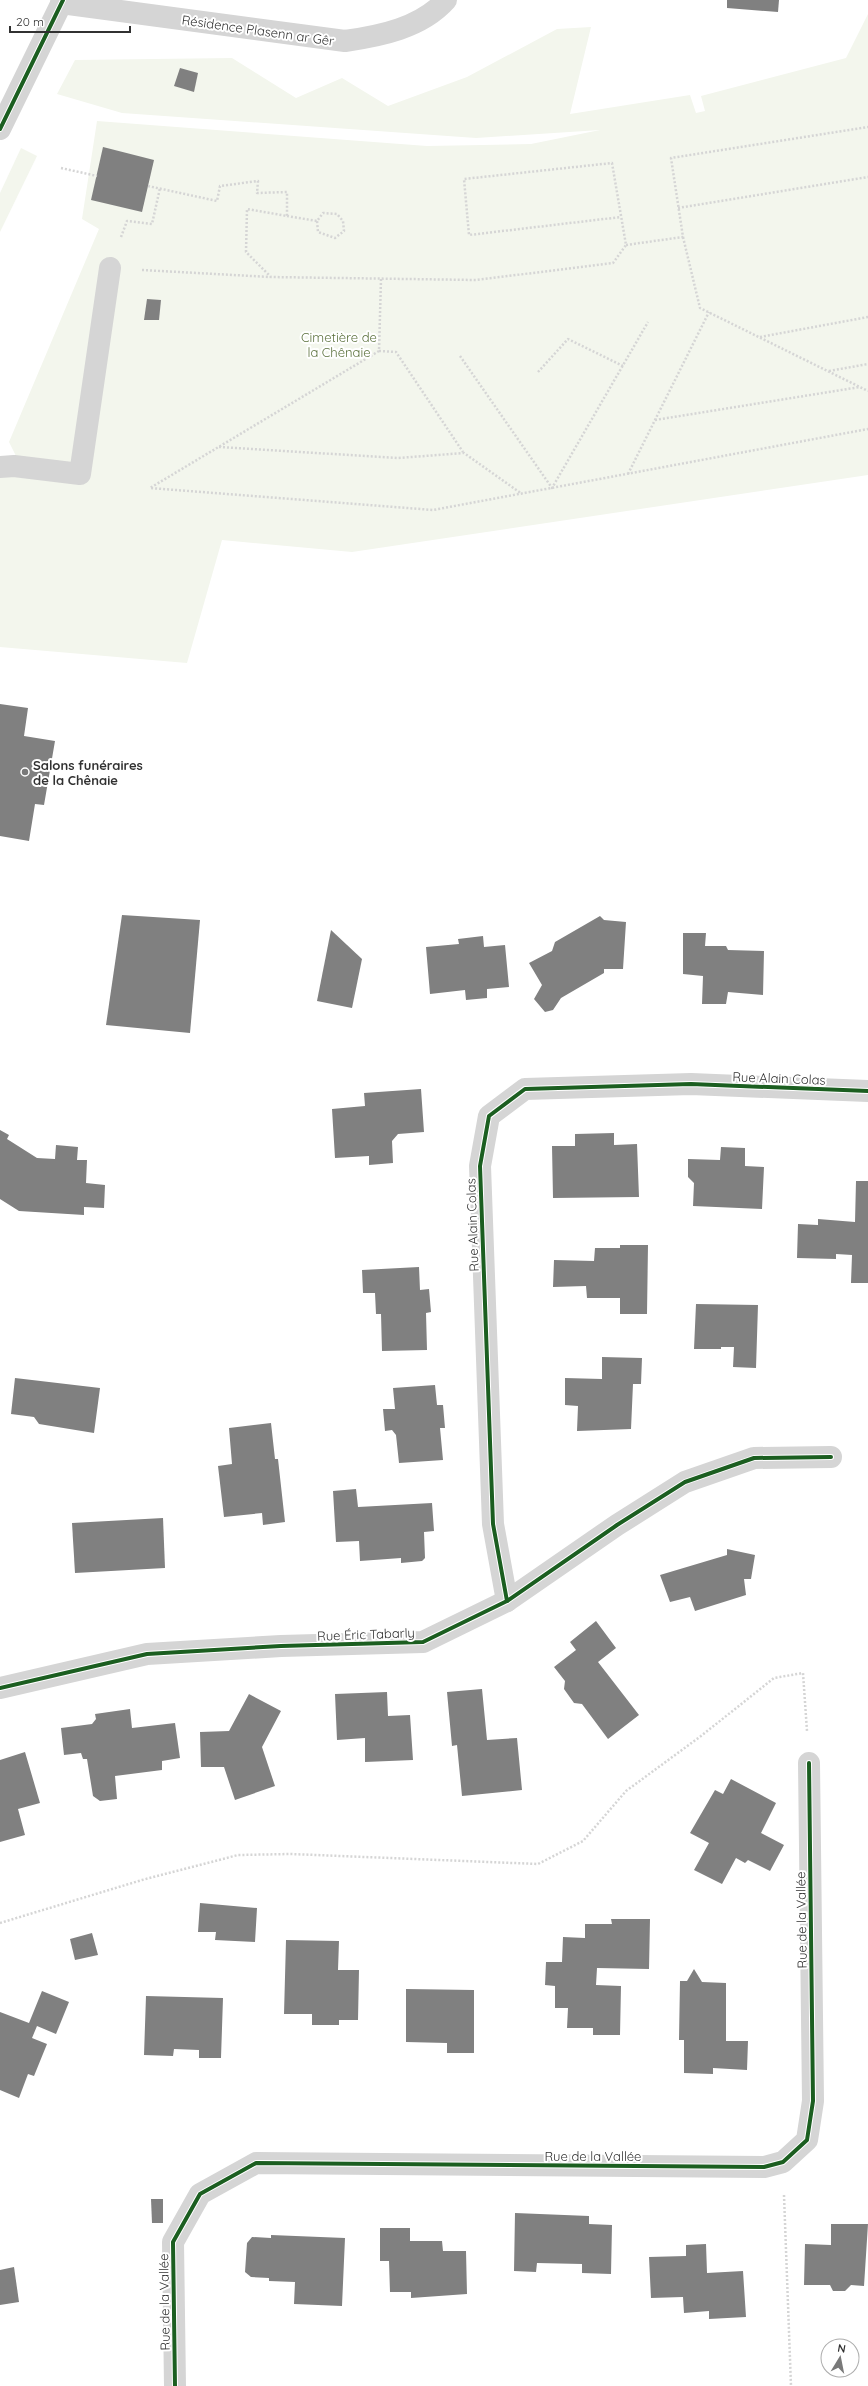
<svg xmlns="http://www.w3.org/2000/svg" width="868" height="2386" font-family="Quicksand,sans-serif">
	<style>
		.green { fill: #f3f6ed }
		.building { fill: #808080 }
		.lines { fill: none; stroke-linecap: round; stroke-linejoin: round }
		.path { stroke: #d5d5d5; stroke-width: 2.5; stroke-dasharray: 2 2; stroke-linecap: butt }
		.service { stroke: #d5d5d5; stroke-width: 22 }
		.minor { stroke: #d5d5d5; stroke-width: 22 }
		.cycleway-casing { stroke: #fff; stroke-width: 6 }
		.cycleway { stroke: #1b5e20; stroke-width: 4 }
		.poi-dot { fill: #797979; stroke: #fff; stroke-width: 1.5 }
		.labels { text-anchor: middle; stroke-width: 4; stroke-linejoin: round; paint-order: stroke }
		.street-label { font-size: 13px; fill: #313131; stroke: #fff }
		.park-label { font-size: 13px; fill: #5a703b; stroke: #fff }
		.poi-label { font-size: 13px; font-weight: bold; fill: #313131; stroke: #fff; text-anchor: start }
	</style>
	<rect width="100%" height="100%" fill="#fff"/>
	<g class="green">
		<path d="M868 14V475L352 552 222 540 187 663 0 647V476L16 456 9 442 99 229 82 219 97 121 427 146 531 144 600 130 476 138 122 113 57 94 75 60 232 58 296 98 342 78 388 106 467 77 557 29 591 27 570 114 690 95 696 113 705 111 701 96 846 58Z"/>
		<path d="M21 148 37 156 0 232V193Z"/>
	</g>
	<g class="building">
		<path d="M727 0H779L778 12 727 8Z"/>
		<path d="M180 68 198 73 194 92 174 86Z"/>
		<path d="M103 147 154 160 142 212 91 200Z"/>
		<path d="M147 299 161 300 159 320H144Z"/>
		<path d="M0 704 28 708 24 736 55 741 44 805 35 804 29 841 0 836Z"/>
		<path d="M122 915 200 920 190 1033 106 1025Z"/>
		<path d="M600 916 604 920 626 922 623 969H604V973L561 998 553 1010 545 1012 534 999 542 985 529 963 552 951 555 942Z"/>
		<path d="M331 930 362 959 352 1008 317 1001Z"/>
		<path d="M683 933H706L705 946H726L728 950 764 951 763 995 728 992 726 1004H702L703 976 683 974Z"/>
		<path d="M483 936 484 947 505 945 509 987 487 989V998L466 1000 465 990 430 994 426 947 459 944 458 939Z"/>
		<path d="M421 1089 424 1132 398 1134 392 1141 393 1163 369 1165V1156L335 1158 332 1109 365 1106 364 1093Z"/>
		<path d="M0 1130 9 1135 7 1139 37 1158 55 1159 56 1145 78 1147 77 1160H87L86 1183 105 1185 104 1208 84 1207V1215L19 1211 0 1199Z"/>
		<path d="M614 1133V1145L637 1144 639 1197 553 1198 552 1146H575V1134Z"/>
		<path d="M721 1147 745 1148V1166L764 1167 762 1209 693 1206 694 1183 688 1177V1159L720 1160Z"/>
		<path d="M856 1181H868V1283H851L852 1255 836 1254V1259L797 1258 798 1224 818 1225V1219L855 1222Z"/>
		<path d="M620 1245H648L647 1314H620V1298H587L586 1286 553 1287 554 1260 594 1261 595 1248H620Z"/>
		<path d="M419 1267 420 1290 429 1289 431 1312 426 1313 427 1350 382 1351 381 1314H376L375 1293H363L362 1270Z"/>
		<path d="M696 1304 758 1305 756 1368 733 1367 734 1347H721V1349H694Z"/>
		<path d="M602 1357 642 1358 641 1384H633L631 1429 577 1431 578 1406 565 1405V1378L602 1379Z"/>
		<path d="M15 1378 100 1388 94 1433 39 1424 34 1417 11 1414Z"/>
		<path d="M435 1385 437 1405H443L445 1428H440L443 1460 399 1463 396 1435 392 1430 385 1431 383 1409H395L393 1388Z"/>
		<path d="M271 1423 275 1459H278L285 1522 263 1525 262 1513 224 1517 218 1466 232 1464 229 1428Z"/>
		<path d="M356 1489 358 1507 432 1503 434 1531 424 1532 425 1558 422 1561 401 1563V1558L360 1561 359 1541 336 1542 333 1491Z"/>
		<path d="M163 1518 165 1568 75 1573 72 1523Z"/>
		<path d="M727 1549 755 1555 751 1579H744L746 1595 695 1611 690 1597 670 1602 660 1575 727 1555Z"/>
		<path d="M596 1621 616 1648 598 1662 639 1715 608 1739 582 1704 574 1703 564 1689 565 1681 554 1667 576 1650 570 1642Z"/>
		<path d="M482 1689 487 1740 517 1738 522 1790 462 1796 457 1745 452 1746 447 1692Z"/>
		<path d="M387 1692 388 1716 410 1715 413 1760 365 1762V1738L337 1740 335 1694Z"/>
		<path d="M249 1694 281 1711 262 1747 275 1786 235 1800 224 1767H201L200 1732 229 1731Z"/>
		<path d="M130 1709 132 1728 175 1723 180 1758 162 1761V1770L115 1776 117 1799 100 1801 93 1796 87 1759H83L81 1753 64 1755 61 1728 92 1724 96 1719 95 1714Z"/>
		<path d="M25 1752 40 1803 18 1809 25 1835 0 1842V1760Z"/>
		<path d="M731 1779 776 1803 761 1833 784 1845 770 1871 748 1860 745 1863 736 1858 722 1884 694 1870 709 1843 690 1833 715 1790 723 1794Z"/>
		<path d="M200 1903 257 1908 255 1942 215 1940 216 1932H198Z"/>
		<path d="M611 1919H650L649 1969 597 1968 596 1985 621 1986 620 2035H593V2028H567L568 2008H555V1986L545 1985 546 1962H562L563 1937 585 1938V1924H612Z"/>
		<path d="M92 1933 98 1955 75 1960 70 1939Z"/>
		<path d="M286 1940 339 1941 338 1970H359L358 2020H339V2025H312V2014H284Z"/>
		<path d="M694 1969 702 1982 726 1983V2041H748L747 2070 713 2068V2074L684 2073V2040H679L680 1981H687Z"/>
		<path d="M406 1989 474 1990V2053H447V2043L406 2042Z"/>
		<path d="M42 1991 69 2002 56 2034 37 2026 32 2038 47 2044 34 2076 28 2074 19 2098 0 2090V2012L29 2023Z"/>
		<path d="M146 1996 223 1998 221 2058H199V2050L174 2049 173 2056 144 2055Z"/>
		<path d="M151 2199H163V2223H152Z"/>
		<path d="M515 2213 589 2216V2224L612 2225 611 2274 582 2273V2264L537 2263 536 2272 514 2271Z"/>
		<path d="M831 2224H868L864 2286 851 2285 845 2291H833L830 2285H804L805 2244 831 2245Z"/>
		<path d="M380 2228H410V2241H442L443 2251H466L467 2294 411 2298V2292H390L389 2261H380Z"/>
		<path d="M271 2235 345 2238 342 2306 294 2304 295 2282 269 2281V2278L251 2277 245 2272 247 2243 252 2237 271 2238Z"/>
		<path d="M706 2244 707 2273 743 2271 746 2317 709 2319V2311L684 2313 683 2297 651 2298 649 2257 686 2256V2245Z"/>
		<path d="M14 2267 19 2302 0 2305V2270Z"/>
	</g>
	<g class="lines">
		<g class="path">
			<path d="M61 168 97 176"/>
			<path d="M148 186 217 201 220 186 258 181 257 193 287 192V216L247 209 246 252 271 277 476 280 613 263 626 245 612 163 464 179 469 235 621 217"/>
			<path d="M678 208 868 177"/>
			<path d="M287 216 317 221 323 213 337 214 343 221 344 231 335 238 318 232 317 221"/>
			<path d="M121 237 127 221 152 224 160 188"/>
			<path d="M683 237 700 308 868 391"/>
			<path d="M626 245 683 237 671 158 868 127"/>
			<path d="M142 270 270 277"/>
			<path d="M381 279 379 351 150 488 433 510 868 429"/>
			<path d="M760 337 868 317"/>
			<path d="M379 351 396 352 463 452"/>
			<path d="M460 356 552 488 648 322"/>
			<path d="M829 371 868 364"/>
			<path d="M538 372 568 339 623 366"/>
			<path d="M655 420 860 387"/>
			<path d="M219 447 398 458 464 453 522 494"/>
			<path d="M628 474 709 312"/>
			<path d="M0 1923 142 1880 238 1855 291 1854 538 1864 583 1841 626 1791 701 1736 774 1678 803 1673 807 1731"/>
			<path d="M784 2195 791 2386"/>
		</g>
		<path class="service" d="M0 467 14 466 80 474 110 268"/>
		<g class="minor">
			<path d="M61 3 345 41C380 36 421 28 446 0"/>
			<path d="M0 129 63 0"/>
			<path d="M507 1601 493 1524 480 1166 489 1116 525 1089 691 1084 868 1091"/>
			<path d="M0 1688 147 1654 281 1646 423 1642 507 1601 617 1525 685 1482 754 1458 831 1457"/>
			<path d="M175 2386 173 2242 200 2194 256 2163 764 2167 783 2162 807 2140 813 2101 809 1763"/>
		</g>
		<g class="cycleway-casing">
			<g id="cycleway">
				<path d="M0 129 63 0"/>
				<path d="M507 1601 493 1524 480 1166 489 1116 525 1089 691 1084 868 1091"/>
				<path d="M0 1688 147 1654 281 1646 423 1642 507 1601 617 1525 685 1482 754 1458 831 1457"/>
				<path d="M175 2386 173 2242 200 2194 256 2163 764 2167 783 2162 807 2140 813 2101 809 1763"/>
			</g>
		</g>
		<use href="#cycleway" class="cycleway"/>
	</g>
	<circle class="poi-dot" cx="25" cy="772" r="4"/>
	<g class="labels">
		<g class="street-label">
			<text transform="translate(258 30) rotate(8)" y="5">Résidence Plasenn ar Gêr</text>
			<text transform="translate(779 1078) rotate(2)" y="5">Rue Alain Colas</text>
			<text transform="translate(472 1225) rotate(-92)" y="5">Rue Alain Colas</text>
			<text transform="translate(366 1634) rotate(-2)" y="5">Rue Éric Tabarly</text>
			<text transform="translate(801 1920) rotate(-91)" y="5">Rue de la Vallée</text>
			<text x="593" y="2161">Rue de la Vallée</text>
			<text transform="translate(164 2302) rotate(-91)" y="5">Rue de la Vallée</text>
		</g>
		<g class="park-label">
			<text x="339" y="342">Cimetière de<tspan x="339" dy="15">la Chênaie</tspan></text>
		</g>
		<g class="poi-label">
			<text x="33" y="770">Salons funéraires<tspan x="33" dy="15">de la Chênaie</tspan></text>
		</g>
	</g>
	<g transform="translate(840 2358) rotate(10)"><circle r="19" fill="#ffffff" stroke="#adadad"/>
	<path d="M0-3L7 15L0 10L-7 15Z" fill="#797979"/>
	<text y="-6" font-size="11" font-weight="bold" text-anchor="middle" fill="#313131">N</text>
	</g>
	<path d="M10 26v6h120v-6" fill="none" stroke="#313131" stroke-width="2"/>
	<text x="16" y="26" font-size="12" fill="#313131" stroke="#ffffff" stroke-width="3" paint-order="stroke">20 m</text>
</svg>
